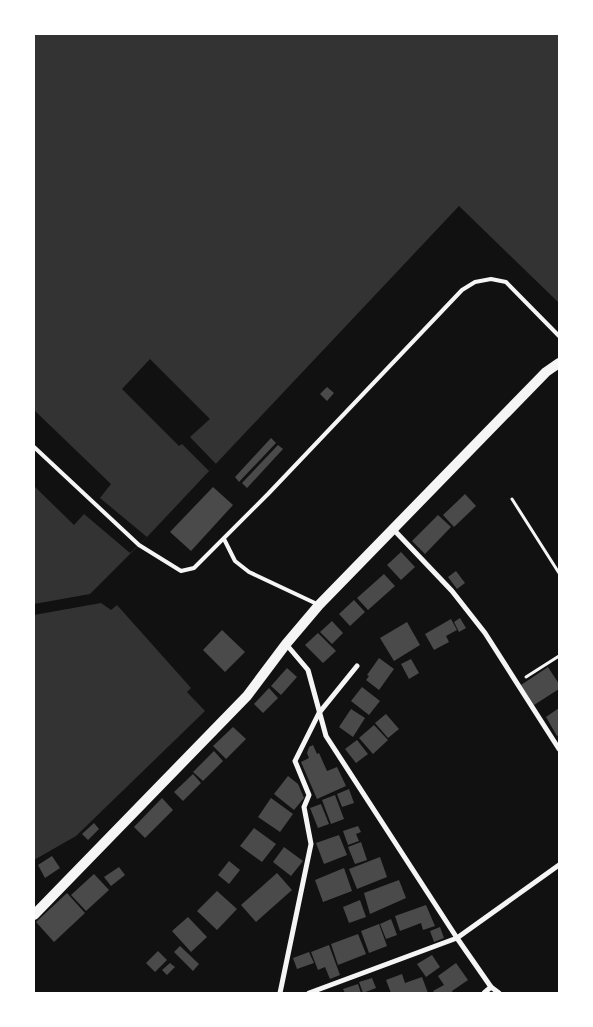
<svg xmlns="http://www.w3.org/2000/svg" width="593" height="1027" font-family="'Exo 2',sans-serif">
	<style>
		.water { fill: #333 }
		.pier { fill: #111 }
		.building { fill: #4a4a4a }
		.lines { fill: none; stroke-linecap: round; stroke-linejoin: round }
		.path { stroke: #f5f5f5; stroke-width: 3 }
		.service { stroke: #f5f5f5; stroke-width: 4 }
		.minor { stroke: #f5f5f5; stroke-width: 5 }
		.secondary { stroke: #f5f5f5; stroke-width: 10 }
	</style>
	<rect width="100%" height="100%" fill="#111"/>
	<g class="water">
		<path d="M34 34H559V303L459 206 147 537 90 594 34 604Z"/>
		<path d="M101 603 111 610 117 605 191 688 187 692 205 711 76 836 34 860V615Z"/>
	</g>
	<g class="pier">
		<path d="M150 359 210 419 190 437 216 464 209 471 182 444 179 446 122 389Z"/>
		<path d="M34 410 111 484 100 498 147 537 130 553 84 514 74 525 34 486Z"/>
	</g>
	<g class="building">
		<path d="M327 387 334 393 327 401 320 394Z"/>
		<path d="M271 438 276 443 239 482 235 477Z"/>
		<path d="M278 445 283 449 247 488 242 483Z"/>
		<path d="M213 487 233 505 191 551 170 532Z"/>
		<path d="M465 494 476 506 454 527 443 515Z"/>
		<path d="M438 515 451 527 425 554 412 541Z"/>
		<path d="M401 552 415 567 401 580 387 565Z"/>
		<path d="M456 571 465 583 457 589 448 577Z"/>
		<path d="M384 574 395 586 368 610 357 598Z"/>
		<path d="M354 600 365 612 350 626 339 614Z"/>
		<path d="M460 618 466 628 459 632 454 622Z"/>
		<path d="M451 619 457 630 446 636 449 642 434 650 425 634Z"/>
		<path d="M332 621 343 633 332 644 320 632Z"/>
		<path d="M407 622 420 645 394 661 380 638Z"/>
		<path d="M222 630 245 652 225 672 203 650Z"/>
		<path d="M318 633 336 651 323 663 305 645Z"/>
		<path d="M379 658 394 669 379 690 366 680 369 676 367 675Z"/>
		<path d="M411 659 419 673 409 679 401 664Z"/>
		<path d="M548 667 559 684V689L534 705 521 685Z"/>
		<path d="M287 668 297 677 281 695 271 686Z"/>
		<path d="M362 687 380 701 369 715 351 701Z"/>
		<path d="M269 688 278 698 263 713 254 704Z"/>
		<path d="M559 708V735L557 736 546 717Z"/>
		<path d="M351 709 365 718 353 737 339 727Z"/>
		<path d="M386 714 399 729 388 738 375 723Z"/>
		<path d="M374 725 388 740 373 754 359 738Z"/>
		<path d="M233 727 246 739 226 759 213 746Z"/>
		<path d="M357 740 368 754 356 763 345 749Z"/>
		<path d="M313 745 317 754 319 753 327 771 337 767 346 786 317 799 301 762 309 758 307 753 309 747Z"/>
		<path d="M214 751 223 761 203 781 193 772Z"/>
		<path d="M193 774 201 783 183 801 174 792Z"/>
		<path d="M288 776 298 784 304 798 294 810 274 794Z"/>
		<path d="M349 789 354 803 342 807 337 794Z"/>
		<path d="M335 795 344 819 331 824 322 800Z"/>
		<path d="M162 798 173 810 145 838 134 827Z"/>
		<path d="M271 798 293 814 280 832 258 817Z"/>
		<path d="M321 804 329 824 318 828 310 808Z"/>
		<path d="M94 823 99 829 88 840 82 834Z"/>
		<path d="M358 826 361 832 356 834 359 841 348 845 343 831Z"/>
		<path d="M254 828 276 844 262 862 240 846Z"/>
		<path d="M339 835 347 855 324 864 316 843Z"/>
		<path d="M361 842 367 860 355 864 348 847Z"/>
		<path d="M284 847 303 861 291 876 273 862Z"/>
		<path d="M52 856 60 868 45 878 38 865Z"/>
		<path d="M380 857 387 877 357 889 349 869Z"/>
		<path d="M229 861 240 870 229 884 218 875Z"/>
		<path d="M119 867 125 875 111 886 104 877Z"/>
		<path d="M344 868 352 891 323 902 315 880Z"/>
		<path d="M277 873 292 890 256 922 241 905Z"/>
		<path d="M94 874 109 890 86 911 71 895Z"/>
		<path d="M399 880 406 898 370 914 364 893Z"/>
		<path d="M217 891 237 909 217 930 197 911Z"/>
		<path d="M67 893 85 913 54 942 36 922Z"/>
		<path d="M360 900 366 917 349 923 343 907Z"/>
		<path d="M426 905 435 926 423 930 421 923 400 931 395 916Z"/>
		<path d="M188 917 207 937 191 952 172 931Z"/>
		<path d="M391 919 397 935 386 939 380 924Z"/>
		<path d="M379 924 387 946 369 953 361 931Z"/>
		<path d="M440 927 444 938 434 942 430 931Z"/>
		<path d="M358 934 366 954 338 965 331 944Z"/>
		<path d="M329 945 340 975 330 979 325 967 318 970 311 952Z"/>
		<path d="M180 946 199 964 193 971 174 952Z"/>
		<path d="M158 951 167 960 155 972 146 963Z"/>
		<path d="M309 952 314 963 297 969 293 958Z"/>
		<path d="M432 955 440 967 426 977 417 964Z"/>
		<path d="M170 963 175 967 167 975 162 970Z"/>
		<path d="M456 963 468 980 452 991 453 993H435L433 991 444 985 438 976Z"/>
		<path d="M402 974 405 983 422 977 428 993H391L386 980Z"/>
		<path d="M372 978 376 988 363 993 359 982Z"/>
		<path d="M358 984 361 993H345L343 989Z"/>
	</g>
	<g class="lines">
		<g class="path">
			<path d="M512 499 559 573"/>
			<path d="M526 677 559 656"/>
		</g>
		<g class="service">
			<path d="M34 447 139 545 181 571 194 568 268 494 462 290 475 282 491 279 506 282 559 336"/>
			<path d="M224 539 235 561 249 572 317 604"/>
		</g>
		<g class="minor">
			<path d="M394 530 452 591 485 633 559 749"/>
			<path d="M286 644 308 670 326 736 457 938 491 987 499 993"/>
			<path d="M280 993 311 844 304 807 309 795 295 761 319 713 357 666"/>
			<path d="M309 993 457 938 559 865"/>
			<path d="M484 993 491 987"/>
		</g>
		<path class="secondary" d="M34 915 247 696 286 644 319 605 546 372 559 363"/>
	</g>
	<rect width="593" height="1027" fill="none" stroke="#ffffff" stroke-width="70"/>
</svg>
